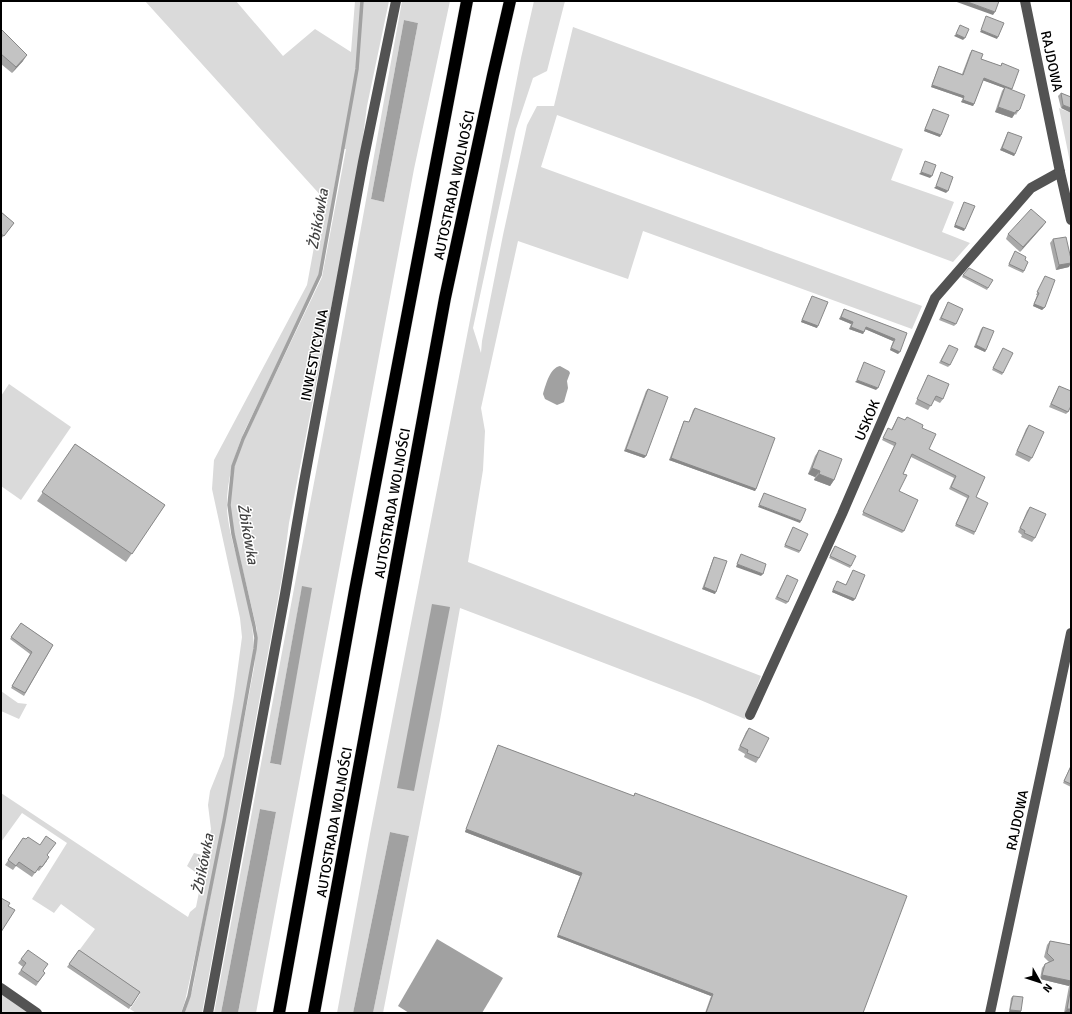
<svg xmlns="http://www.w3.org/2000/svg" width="1072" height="1014" font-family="Signika,sans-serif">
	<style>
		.green { fill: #dadada; fill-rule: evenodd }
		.water { fill: #a1a1a1 }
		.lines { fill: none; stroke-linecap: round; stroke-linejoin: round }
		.stream { stroke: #a1a1a1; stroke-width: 3.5 }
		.highway-casing { stroke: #dbdbdb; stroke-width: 13 }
		.minor { stroke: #535353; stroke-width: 10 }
		.highway { stroke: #000; stroke-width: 12 }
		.wall { fill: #a8a8a8 }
		.shaded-wall { fill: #888 }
		.building { fill: #c3c3c3; stroke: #888 }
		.labels { text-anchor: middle; stroke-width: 3; stroke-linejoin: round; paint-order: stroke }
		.street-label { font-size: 14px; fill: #000; stroke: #fff }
		.water-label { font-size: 15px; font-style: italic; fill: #424242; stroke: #fff }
	</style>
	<rect width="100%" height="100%" fill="#fff"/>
	<g class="green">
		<path d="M145 1H236L283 56 315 29 351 52 355 1H389L367 106 360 160 289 523 282 577 202 1013H185L193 987 254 668 257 641V630L232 524 230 503 234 467 241 446 322 277 346 149H341L319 277 244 432C234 456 226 483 227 509 228 524 232 540 236 554 244 586 254 619 254 653L217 857 185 1001 181 1013H136L130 1009 140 994 78 952 95 929 61 904 54 913 32 899 67 843 22 813 1 842V793L188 917 190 912 196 907 202 877 187 866 194 853 206 856 211 829 208 805 210 791 224 756 234 696 242 637 240 618 212 489 214 460 307 285 323 198Z"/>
		<path d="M402 1H450L414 169 256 1013H238L276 812 260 809 221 1013H214L336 366ZM404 20 418 23 384 202 371 199ZM302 587 281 765H280L270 763Z"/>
		<path d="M534 1H565L547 71 533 78 516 129 473 328 481 353 482 341 503 235 527 125 537 106H554L573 27 903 149 891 180 954 202 942 232 970 243 953 262 557 115 541 167 922 306 912 329 643 231 628 279 518 241 481 408 485 431 483 470 468 562 761 676 745 719 698 699 460 608 440 720 383 1013H373L409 836 390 832 353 1013H337L370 834 521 58Z"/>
		<path d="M1059 108 1071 113V163L1070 162Z"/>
		<path d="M9 384 71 427 21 500 1 486V396Z"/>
		<path d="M1 691 18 703 27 704 19 719 1 711Z"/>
		<path d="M1 993 30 1013H1Z"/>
	</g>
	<g class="water">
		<path d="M404 20 418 23 384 202 371 199Z"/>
		<path d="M560 366 569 371 570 373 567 381 568 388 564 402 562 403 557 405 545 399 543 394C546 384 550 368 560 366Z"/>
		<path d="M302 586 312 588 281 765 270 763Z"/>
		<path d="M432 604 450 607 414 791 397 788Z"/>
		<path d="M260 809 276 812 238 1013H221Z"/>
		<path d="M390 832 409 836 373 1013H353Z"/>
		<path d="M437 939 503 978 482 1013H409L398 1006Z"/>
	</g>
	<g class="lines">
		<path class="stream" d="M183 1013 189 996 224 821 255 649 256 638 254 626 233 534 229 505 233 466 243 439 320 275 353 92 357 69 362 1"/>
		<g class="highway-casing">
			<g id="highway">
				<path d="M279 1013 355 590 467 1"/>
				<path d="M314 1013 445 298 493 75 510 1"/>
			</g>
		</g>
		<g class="minor">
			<path d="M1025 1 1060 172 1071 220"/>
			<path d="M750 715 842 514 935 298 1031 188 1060 172"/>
			<path d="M1 988 37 1013"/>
			<path d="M208 1013 285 594 304 482 363 162 396 1"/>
			<path d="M990 1013 1071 633"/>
		</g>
		<use href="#highway" class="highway"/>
	</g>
	<g class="wall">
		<path d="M1 29 23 61 12 73 1 64Z"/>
		<path d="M972 50 981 59 1001 66 1002 63 1012 90 1020 109 1017 113 1016 115 1015 114 1012 118 995 112 1002 91 1004 88 983 80 974 104 973 106 961 102 963 98 931 87 938 68 939 66 962 74 970 53Z"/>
		<path d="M1061 93 1071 97 1061 108 1058 96Z"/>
		<path d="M933 109 940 137 924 131 932 111Z"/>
		<path d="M1008 132 1015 154 1014 156 1000 150 1007 134Z"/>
		<path d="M964 202V231L954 227 963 204Z"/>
		<path d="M1 212 14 223 1 239Z"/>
		<path d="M1043 226 1020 252 1006 239 1008 234Z"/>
		<path d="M1053 239 1069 267 1056 270 1050 243Z"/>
		<path d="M1015 251 1025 260 1024 271 1023 273 1008 266Z"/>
		<path d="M963 275 988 288 987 290 962 277Z"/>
		<path d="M1045 276V307L1042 310 1033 306 1037 295H1036Z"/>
		<path d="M812 296 817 328 801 322 811 298Z"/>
		<path d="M948 302 956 324 954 326 939 320Z"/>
		<path d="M844 309 907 333 898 354 890 350 893 341 865 329 863 334 849 329 851 324 839 319Z"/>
		<path d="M983 327 986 350 985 352 974 347 981 329Z"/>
		<path d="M949 345 950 365 948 367 939 363Z"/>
		<path d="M1003 348V373L1002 375 992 370Z"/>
		<path d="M928 375 943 399 940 403 934 400 928 410 915 404 926 379Z"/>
		<path d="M1059 386 1068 412 1066 414 1049 407Z"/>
		<path d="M648 389 646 456 644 458 624 451 646 391Z"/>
		<path d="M695 408 756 489 755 491 669 460 683 423 684 421 689 422 693 410Z"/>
		<path d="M898 417 905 420 907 417 922 428 929 449 985 477 976 497 975 532 974 535 955 526 967 498 949 489 954 478 911 457 903 474 899 491 904 531 902 533 862 515 894 446 882 440 888 428 891 430Z"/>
		<path d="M1029 425 1032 458 1029 462 1015 455 1026 429Z"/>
		<path d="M75 444 165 505 126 562 37 501Z"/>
		<path d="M819 450 834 480 830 486 814 480 815 477 808 474 815 456Z"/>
		<path d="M1030 507 1035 538 1032 542 1021 537 1022 535 1018 532 1027 511Z"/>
		<path d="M793 527 800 551 799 553 784 547Z"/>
		<path d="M835 546 851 566 850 568 829 558Z"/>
		<path d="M714 557 715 594 702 589 713 559Z"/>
		<path d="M853 570 855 599 853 601 832 592 837 581 846 585Z"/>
		<path d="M787 575 788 602 786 604 775 599Z"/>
		<path d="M21 623 53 645 24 696 11 688 30 654 10 639Z"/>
		<path d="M749 728 759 758 756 763 744 757 745 754 738 750 746 732Z"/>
		<path d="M498 745 633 796 635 793 863 1013H705L711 996 557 937 580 876 465 832 497 747Z"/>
		<path d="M1071 765V787L1063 783Z"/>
		<path d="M23 838 47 855V861L39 871 37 870 32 877 16 866 13 870 5 865Z"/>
		<path d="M1050 941 1071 945V1013H1064L1069 986 1040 979 1042 968 1045 964 1049 962 1044 957 1047 945Z"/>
		<path d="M28 950 43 971 45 973 36 986 18 974 23 967 18 963Z"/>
		<path d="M79 950 140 992 129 1009 67 967Z"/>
		<path d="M1013 996 1021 1011 1020 1013 1009 1012 1011 998Z"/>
	</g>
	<g class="shaded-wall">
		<path d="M954 1H965L995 12 993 15Z"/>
		<path d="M981 30 998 37 997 39 980 32Z"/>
		<path d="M956 34 965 38 963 40 954 36Z"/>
		<path d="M27 55 23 61 12 73 16 67Z"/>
		<path d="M984 78 1012 89 1011 91 1005 87 1004 88 982 80Z"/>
		<path d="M932 85 964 96 963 98 931 87Z"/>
		<path d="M963 100 974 104 973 106 961 102Z"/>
		<path d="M1063 105 1071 108V113L1061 108Z"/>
		<path d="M998 107 1015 113 1012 118 995 112Z"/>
		<path d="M925 129 941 135 940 137 924 131Z"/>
		<path d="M1002 148 1015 154 1014 156 1000 150Z"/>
		<path d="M921 172 932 176 930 178 919 174Z"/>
		<path d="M936 186 948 191 946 193 934 188Z"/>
		<path d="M1046 222 1043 226 1020 252 1023 247Z"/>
		<path d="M955 225 965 229 964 231 954 227Z"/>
		<path d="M1071 263 1069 267 1056 270 1059 265Z"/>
		<path d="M1034 304 1045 307 1042 310 1033 306Z"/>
		<path d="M841 317 853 322 851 324 839 319Z"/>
		<path d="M802 320 818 326 817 328 801 322Z"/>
		<path d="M851 327 864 332 863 334 849 329Z"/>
		<path d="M866 327 895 339 893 341 865 329Z"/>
		<path d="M976 345 986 350 985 352 974 347Z"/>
		<path d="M891 348 900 352 898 354 890 350Z"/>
		<path d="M857 380 878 388 876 390 855 382Z"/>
		<path d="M626 449 646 456 644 458 624 451Z"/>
		<path d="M671 458 756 489 755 491 669 460Z"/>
		<path d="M812 468 820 471 815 477 808 474Z"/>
		<path d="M819 474 834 480 830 486 814 480Z"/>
		<path d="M759 505 801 521 800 523 758 507Z"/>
		<path d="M737 564 763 574 761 576 736 567Z"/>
		<path d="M704 587 716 592 715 594 702 589Z"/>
		<path d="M833 590 855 599 853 601 832 592Z"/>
		<path d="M466 829 582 873 580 876 465 832Z"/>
		<path d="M558 935 713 994 711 996 557 937Z"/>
		<path d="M1042 975 1071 981V983L1069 986 1040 979Z"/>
		<path d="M1067 1009H1071V1013H1064Z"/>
		<path d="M1010 1010 1021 1011 1020 1013 1009 1012Z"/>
	</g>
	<g class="building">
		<path d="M965 1H999L995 12Z"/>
		<path d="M986 16 1004 23 998 37 981 30Z"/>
		<path d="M960 25 969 29 965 38 956 34Z"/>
		<path d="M1 29 27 55 16 67 1 54Z"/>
		<path d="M972 50 983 54 981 59 1001 66 1002 63 1019 70 1012 89 984 78 974 104 963 100 964 96 932 85 939 66 963 75Z"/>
		<path d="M1005 87 1025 95 1020 109 1018 111 1017 110 1015 113 998 107Z"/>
		<path d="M1061 93 1071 97V108L1063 105Z"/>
		<path d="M933 109 949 115 941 135 925 129Z"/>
		<path d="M1008 132 1022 137 1015 154 1002 148Z"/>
		<path d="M925 161 936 165 932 176 921 172Z"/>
		<path d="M941 172 953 177 948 191 936 186Z"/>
		<path d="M964 202 975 206 965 229 955 225Z"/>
		<path d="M1031 209 1046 222 1023 247 1008 234Z"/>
		<path d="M1 212 14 223 4 236 1 234Z"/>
		<path d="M1066 237 1071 259V263L1059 265 1053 239Z"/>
		<path d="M1015 251 1026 257 1025 260 1028 262 1024 271 1009 264Z"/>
		<path d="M969 268 993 280 988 288 963 275Z"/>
		<path d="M1045 276 1055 280 1045 307 1044 308 1034 304 1039 293 1037 292Z"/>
		<path d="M812 296 828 302 818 326 802 320Z"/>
		<path d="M948 302 963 309 956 324 941 318Z"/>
		<path d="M844 309 907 333 900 352 891 348 895 339 866 327 864 332 851 327 853 322 841 317Z"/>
		<path d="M983 327 994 331 986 350 976 345Z"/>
		<path d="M949 345 958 349 950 365 941 361Z"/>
		<path d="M1003 348 1013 353 1003 373 993 368Z"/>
		<path d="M864 362 885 371 878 388 857 380Z"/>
		<path d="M928 375 949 384 943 399 936 396 931 406 917 399Z"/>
		<path d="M1059 386 1071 391V406L1068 412 1051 404Z"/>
		<path d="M648 389 668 397 646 456 626 449Z"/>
		<path d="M695 408 775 438 756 489 671 458 684 421 689 422Z"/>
		<path d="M898 417 905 420 907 417 923 425 922 428 936 434 929 449 985 477 976 497 988 503 975 532 956 524 969 496 951 487 956 476 912 454 903 474 907 475 899 491 918 500 904 531 863 512 896 443 883 438 888 428 892 430Z"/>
		<path d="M1029 425 1044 432 1032 458 1017 451Z"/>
		<path d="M75 444 165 505 132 554 42 492Z"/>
		<path d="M819 450 842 459 834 480 819 474 820 471 812 468Z"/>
		<path d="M764 493 806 509 801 521 759 505Z"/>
		<path d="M1030 507 1046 514 1035 538 1024 533 1025 531 1020 528Z"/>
		<path d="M793 527 808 534 800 551 785 545Z"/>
		<path d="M835 546 856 556 851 566 830 556Z"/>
		<path d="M741 554 766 564 763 574 737 564Z"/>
		<path d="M714 557 727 561 716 592 704 587Z"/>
		<path d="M853 570 865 575 855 599 833 590 837 581 846 585Z"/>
		<path d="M787 575 798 580 788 602 777 597Z"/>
		<path d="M21 623 53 645 25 693 12 686 32 652 11 637Z"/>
		<path d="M749 728 769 738 759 758 747 753 748 750 740 746Z"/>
		<path d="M498 745 634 796 635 793 907 896 863 1013H706L713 994 558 935 582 873 466 829Z"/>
		<path d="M1071 766V784L1064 781Z"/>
		<path d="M46 836 56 843 47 855 49 857 42 867 40 866 35 873 19 862 16 866 8 860 23 838 26 839 28 837 40 845Z"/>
		<path d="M1 898 10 903 8 906 15 910 1 932Z"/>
		<path d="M1050 941 1071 945V981L1042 975 1045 964 1054 960 1047 953Z"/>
		<path d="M28 950 48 964 43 971 45 973 38 982 21 970 26 963 21 959Z"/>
		<path d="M79 950 140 992 131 1006 69 964Z"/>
		<path d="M1071 987V1009H1067Z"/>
		<path d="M1013 996 1023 997 1021 1011 1010 1010Z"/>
	</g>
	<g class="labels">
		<g class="street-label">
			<text transform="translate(1052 61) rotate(78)" y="5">RAJDOWA</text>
			<text transform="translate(454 185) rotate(-78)" y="5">AUTOSTRADA WOLNOŚCI</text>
			<text transform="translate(314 355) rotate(-79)" y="5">INWESTYCYJNA</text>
			<text transform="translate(867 420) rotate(-67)" y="5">USKOK</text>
			<text transform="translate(392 503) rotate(-80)" y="5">AUTOSTRADA WOLNOŚCI</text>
			<text transform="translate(1017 820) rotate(-78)" y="5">RAJDOWA</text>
			<text transform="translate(334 822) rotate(-80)" y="5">AUTOSTRADA WOLNOŚCI</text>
		</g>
		<g class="water-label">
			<text transform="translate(318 219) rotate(-80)" y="5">Żbikówka</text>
			<text transform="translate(248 534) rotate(80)" y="5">Żbikówka</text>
			<text transform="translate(203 864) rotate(-79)" y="5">Żbikówka</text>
		</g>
	</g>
	<rect width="1072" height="1014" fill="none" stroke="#000000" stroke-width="4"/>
	<g transform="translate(1040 982) rotate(129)" stroke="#ffffff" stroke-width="3" paint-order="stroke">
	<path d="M0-3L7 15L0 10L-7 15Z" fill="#000000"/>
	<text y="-6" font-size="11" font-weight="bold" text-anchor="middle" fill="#000000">N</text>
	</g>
</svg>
